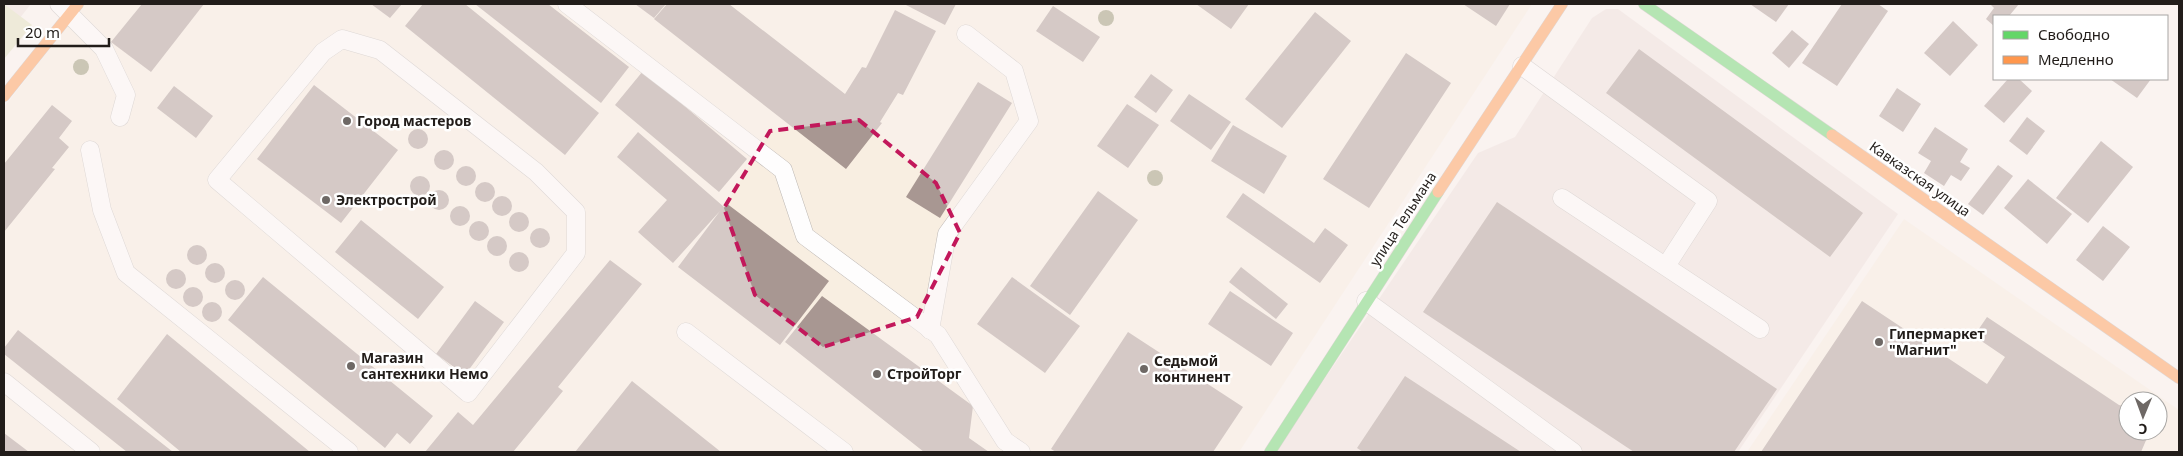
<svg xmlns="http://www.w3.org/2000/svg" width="2183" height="456" font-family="'Noto Sans',sans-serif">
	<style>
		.commercial { fill: #f8eee1; fill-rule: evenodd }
		.built { fill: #eee1dc }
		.green { fill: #e0e1bc }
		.building { fill: #a89792 }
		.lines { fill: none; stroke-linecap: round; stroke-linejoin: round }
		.lane-casing { stroke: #beb8b5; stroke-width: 19 }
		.fast-casing { stroke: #beb8b5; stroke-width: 12 }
		.slow-casing { stroke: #beb8b5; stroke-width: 12 }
		.lane { stroke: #fefdfd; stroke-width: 18 }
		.fast { stroke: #63d668; stroke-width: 11 }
		.slow { stroke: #ff974d; stroke-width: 11 }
		.tree { fill: #92906d }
		.marked { fill: none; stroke: #c2185b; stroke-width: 4; stroke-dasharray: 10 6; stroke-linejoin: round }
		.poi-dot { fill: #6e6865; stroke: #fff; stroke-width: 2 }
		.labels { text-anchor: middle; stroke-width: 5; stroke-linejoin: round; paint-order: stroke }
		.poi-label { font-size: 14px; font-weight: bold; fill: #221d1a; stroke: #fff; text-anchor: start }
		.street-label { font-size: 14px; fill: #221d1a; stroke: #fff }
	</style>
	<rect width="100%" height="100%" fill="#faf3f0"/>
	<g class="commercial">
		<path d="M85 4H1532L1239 452H4V107Z"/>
		<path d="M1904 219 2179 410V452H1747ZM2128 401H2158V431H2128Z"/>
	</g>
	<g class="built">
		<path d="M4 4H31L4 38Z"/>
		<path d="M1606 9H1618L1898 214 1738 452H1275L1478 153 1515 137 1592 18Z"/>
	</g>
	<path class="green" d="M4 4 32 25 4 59Z"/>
	<g class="building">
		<path d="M142 4H204L151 72 111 42Z"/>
		<path d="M371 4H402L390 18Z"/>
		<path d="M423 4H465L599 113 565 155 405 26Z"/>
		<path d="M475 4H548L629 67 601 103Z"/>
		<path d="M635 4H666L654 18Z"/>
		<path d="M667 4H729L845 94 862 67 866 68 895 10 936 31 903 95 898 93 880 122 882 123 846 169 654 19Z"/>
		<path d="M904 4H956L945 25Z"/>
		<path d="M1196 4H1249L1231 29Z"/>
		<path d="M1463 4H1510L1496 26Z"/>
		<path d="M1750 4H1789L1776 22Z"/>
		<path d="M1842 4H1878L1888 11 1837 86 1802 63Z"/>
		<path d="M1990 4H2019L2009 16H1994V26L1986 19 1994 8Z"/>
		<path d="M1053 6 1100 37 1083 62 1036 31Z"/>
		<path d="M1315 12 1351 41 1282 128 1245 99Z"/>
		<path d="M1953 21 1978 45 1950 76 1924 53Z"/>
		<path d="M1792 30 1809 44 1789 68 1772 53Z"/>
		<path d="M1639 49 1863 213 1830 257 1606 93Z"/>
		<path d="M1406 53 1451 83 1369 208 1323 179Z"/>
		<path d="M643 71 747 159 719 192 615 105Z"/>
		<path d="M1151 74 1173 90 1156 113 1134 97Z"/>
		<path d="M2008 79H2019L2032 91 2004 123 1984 106Z"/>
		<path d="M2110 79H2151L2137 98Z"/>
		<path d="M978 82 1012 103 940 218 906 197Z"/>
		<path d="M314 85 398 150 341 223 257 159Z"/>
		<path d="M174 86 213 116 196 138 157 108Z"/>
		<path d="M1897 88 1921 104 1903 132 1879 116Z"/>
		<path d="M1189 94 1231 122 1211 150 1170 121Z"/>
		<path d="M1127 104 1159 125 1128 168 1097 146Z"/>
		<path d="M52 105 72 121 59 138 69 147 52 168 55 169 4 232V164Z"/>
		<path d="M2027 117 2045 131 2027 155 2009 141Z"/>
		<path d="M1233 125 1287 156 1264 194 1211 161Z"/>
		<path d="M1935 127 1968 149 1960 162 1970 168 1961 181 1951 175 1944 186 1924 173 1931 161 1918 153Z"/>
		<circle cx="418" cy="139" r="10"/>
		<path d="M638 132 724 207 726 203 829 281 780 345 678 267 720 211 673 263 638 232 667 200 617 157Z"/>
		<path d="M2101 141 2133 167 2088 223 2056 198Z"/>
		<circle cx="444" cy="160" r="10"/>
		<path d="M1998 165 2013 176 1983 215 1968 204Z"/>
		<circle cx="466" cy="176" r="10"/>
		<circle cx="420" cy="186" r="10"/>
		<path d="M2028 179 2072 214 2047 244 2004 208Z"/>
		<circle cx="485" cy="192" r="10"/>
		<circle cx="439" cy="200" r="10"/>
		<path d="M1098 191 1138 220 1070 315 1030 286Z"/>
		<path d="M1243 193 1314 243 1325 228 1348 245 1320 283 1226 217Z"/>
		<circle cx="502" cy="206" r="10"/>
		<path d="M1497 202 1777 389 1734 452H1634L1423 312Z"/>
		<circle cx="460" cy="216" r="10"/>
		<circle cx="519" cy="222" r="10"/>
		<path d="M361 220 444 287 418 319 335 252Z"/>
		<circle cx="479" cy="231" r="10"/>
		<path d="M2103 226 2130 247 2103 281 2076 260Z"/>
		<circle cx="540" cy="238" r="10"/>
		<circle cx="497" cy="246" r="10"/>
		<circle cx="197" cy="255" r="10"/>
		<circle cx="519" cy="262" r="10"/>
		<path d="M610 260 642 284 558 387 563 391 513 452H425L458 412 473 425Z"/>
		<circle cx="215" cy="273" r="10"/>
		<path d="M1241 267 1288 304 1276 319 1229 282Z"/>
		<circle cx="176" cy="279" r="10"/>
		<path d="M263 277 433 416 410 444 397 433 385 448 228 320Z"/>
		<path d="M1012 277 1080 326 1045 373 977 324Z"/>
		<circle cx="235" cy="290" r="10"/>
		<circle cx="193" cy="297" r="10"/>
		<path d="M1230 291 1293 333 1271 366 1208 324Z"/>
		<path d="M822 296 973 406 969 438 989 452H924L785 342Z"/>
		<path d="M475 301 504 322 465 375 436 354Z"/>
		<path d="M1862 301 1987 384 2005 357 1974 336 1987 317 2119 405 2128 407V431H2150L2141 452H1761Z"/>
		<circle cx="212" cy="312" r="10"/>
		<path d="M18 330 173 452H127L4 354V348Z"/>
		<path d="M1128 332 1243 407 1213 452H1056L1051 449Z"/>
		<path d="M167 334 310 452H181L117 399Z"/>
		<path d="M1405 376 1521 452H1363L1357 448Z"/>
		<path d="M632 381 721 452H575Z"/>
		<path d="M4 433 29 452H4Z"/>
	</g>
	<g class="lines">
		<g class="lane-casing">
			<g id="lane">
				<path d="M59 4 104 49 126 95 120 117"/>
				<path d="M567 4 783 170 805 236 938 335 1005 441 1021 452"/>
				<path d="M342 39 380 50 536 172 576 212V253L468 393 217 180 323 52Z"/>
				<path d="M1522 66 1708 201 1666 266"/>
				<path d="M90 150 102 210 126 273 349 452"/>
				<path d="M1562 198 1760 329"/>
				<path d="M1366 301 1573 452"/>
				<path d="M930 330 947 234 1029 121 1014 71 966 34"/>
				<path d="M686 332 844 452"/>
				<path d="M4 382 91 452"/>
			</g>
		</g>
		<g class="fast-casing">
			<g id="fast">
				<path d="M1644 4 1832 135"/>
				<path d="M1270 452 1438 192"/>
			</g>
		</g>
		<g class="slow-casing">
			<g id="slow">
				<path d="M4 96 78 4"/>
				<path d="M1832 135 2179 378"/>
				<path d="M1438 192 1562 4"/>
			</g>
		</g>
		<use href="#lane" class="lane"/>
		<use href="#fast" class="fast"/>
		<use href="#slow" class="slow"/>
	</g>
	<g class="tree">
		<circle cx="1106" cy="18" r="8"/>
		<circle cx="81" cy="67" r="8"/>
		<circle cx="1155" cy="178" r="8"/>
	</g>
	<path d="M0 0H2183V456H0ZM859 120 936 183 960 233 917 317 823 347 755 295 724 208 770 131Z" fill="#faf3f0" fill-opacity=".55" fill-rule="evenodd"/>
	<path class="marked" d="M859 120 936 183 960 233 917 317 823 347 755 295 724 208 770 131Z"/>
	<g class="poi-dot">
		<circle cx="347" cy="121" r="5"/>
		<circle cx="326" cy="200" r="5"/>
		<circle cx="1879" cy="342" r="5"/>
		<circle cx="351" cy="366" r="5"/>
		<circle cx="1144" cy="369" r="5"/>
		<circle cx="877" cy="374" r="5"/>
	</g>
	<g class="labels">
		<g class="poi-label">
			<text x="357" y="126">Город мастеров</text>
			<text x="336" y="205">Электрострой</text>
			<text x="1889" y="339">Гипермаркет<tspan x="1889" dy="16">"Магнит"</tspan></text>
			<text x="361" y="363">Магазин<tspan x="361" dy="16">сантехники Немо</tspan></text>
			<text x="1154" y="366">Седьмой<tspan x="1154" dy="16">континент</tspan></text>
			<text x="887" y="379">СтройТорг</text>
		</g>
		<g class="street-label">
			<text transform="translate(1920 179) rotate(35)" y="5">Кавказская улица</text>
			<text transform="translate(1403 219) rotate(-57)" y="5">улица Тельмана</text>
		</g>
	</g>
	<rect width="2183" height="456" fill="none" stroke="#221d1a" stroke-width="10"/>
	<rect x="1993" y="15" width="175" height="65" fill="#ffffff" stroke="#a7a5a3"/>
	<rect x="2003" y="31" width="25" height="8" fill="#63d668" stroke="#a7a5a3"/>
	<text x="2038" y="40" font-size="15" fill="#221d1a">Свободно</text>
	<rect x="2003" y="56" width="25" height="8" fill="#ff974d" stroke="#a7a5a3"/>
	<text x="2038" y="65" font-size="15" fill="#221d1a">Медленно</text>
	<g transform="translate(2143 416) rotate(181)"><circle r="24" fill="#ffffff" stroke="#a7a5a3"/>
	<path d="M0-4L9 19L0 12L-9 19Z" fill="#6e6865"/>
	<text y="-8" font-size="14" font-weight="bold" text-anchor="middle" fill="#221d1a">С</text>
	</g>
	<path d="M18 38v8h91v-8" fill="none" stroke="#221d1a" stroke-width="2.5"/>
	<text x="25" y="38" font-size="15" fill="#221d1a" stroke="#ffffff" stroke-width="4" paint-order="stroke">20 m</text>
</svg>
